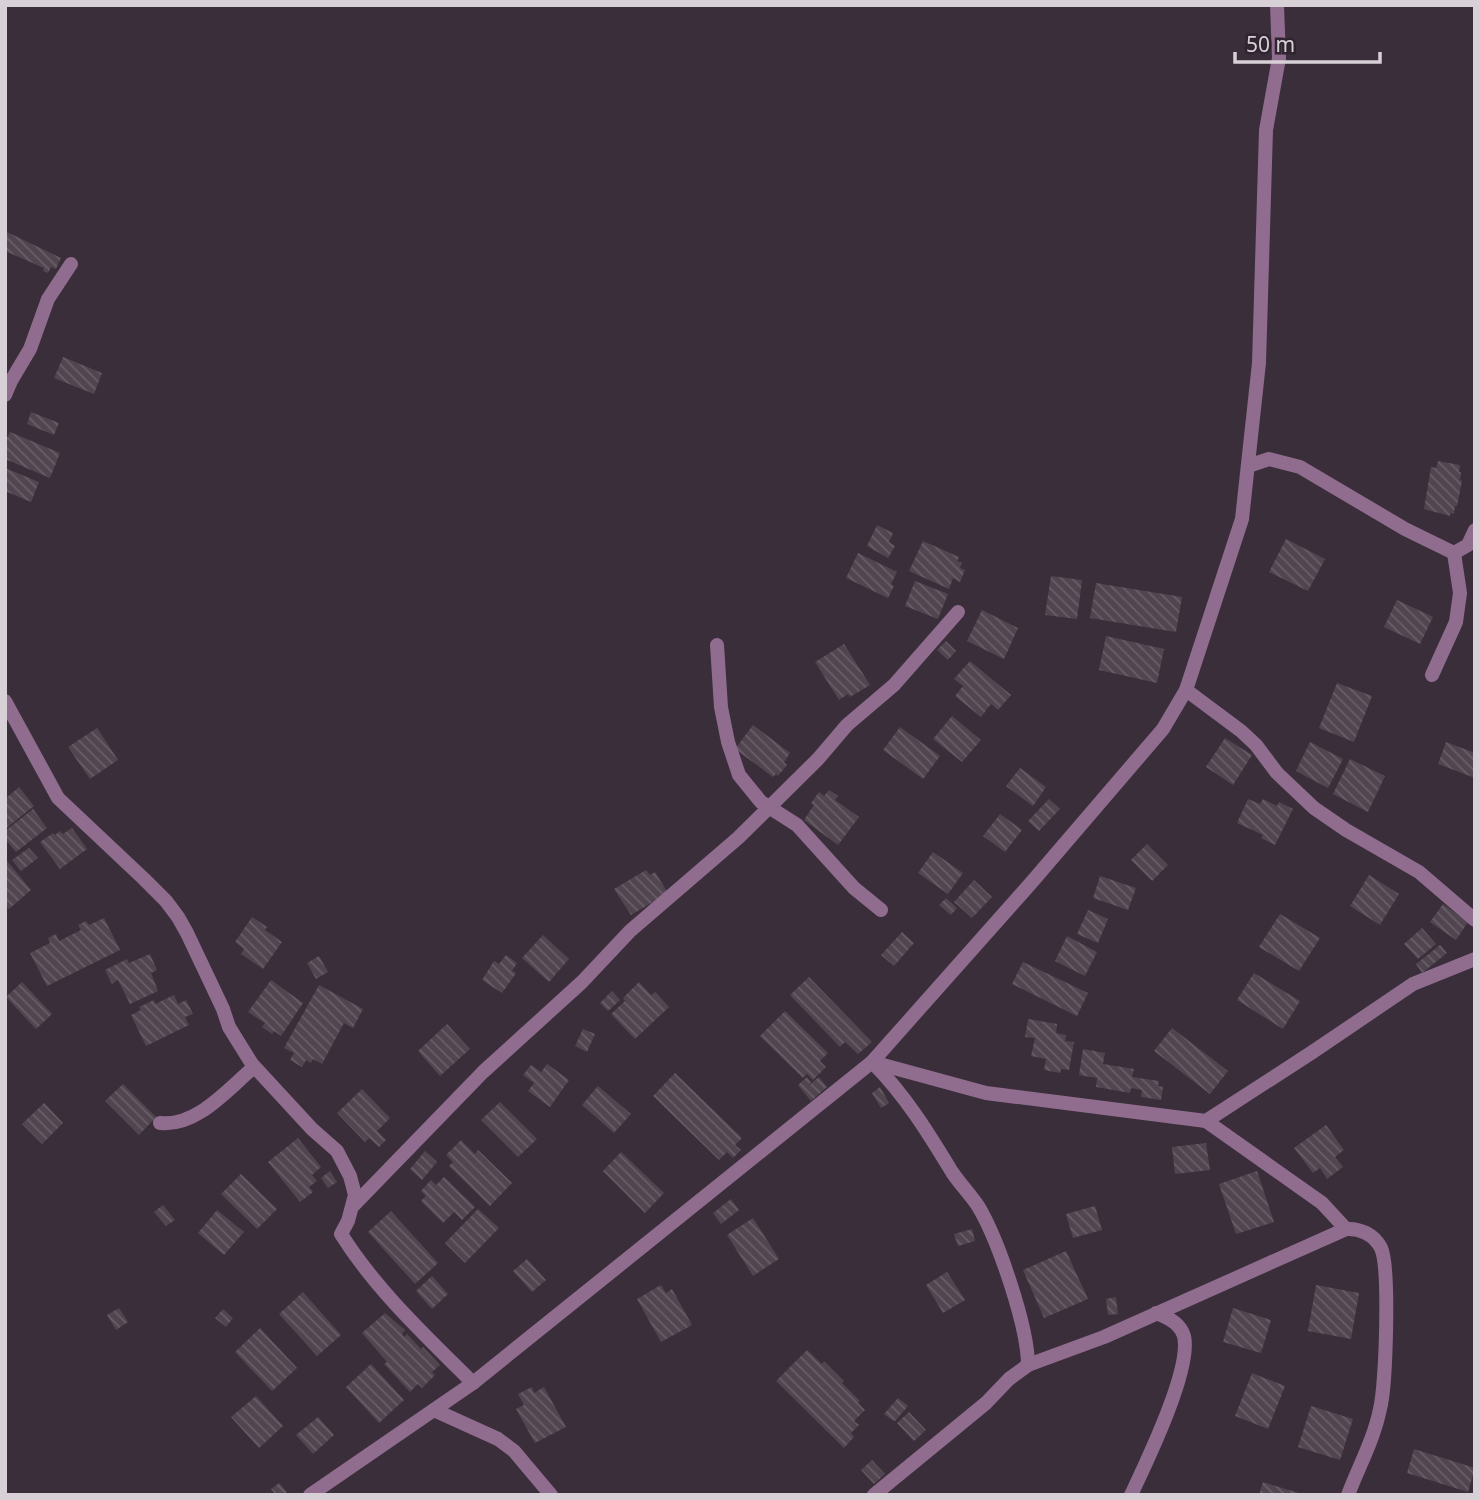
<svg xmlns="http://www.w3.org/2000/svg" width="1480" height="1500" font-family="'Noto Sans',sans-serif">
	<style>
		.building { fill: url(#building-back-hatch) }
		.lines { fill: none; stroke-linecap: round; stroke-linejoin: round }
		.street { stroke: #906c8f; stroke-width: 14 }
	</style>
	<defs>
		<pattern id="building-back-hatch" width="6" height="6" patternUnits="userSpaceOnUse" patternTransform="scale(1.75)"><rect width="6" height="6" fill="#514550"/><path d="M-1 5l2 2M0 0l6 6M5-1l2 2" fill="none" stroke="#695f68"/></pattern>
	</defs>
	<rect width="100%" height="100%" fill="#392e39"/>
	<g class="building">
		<path d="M5 231 61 258 56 269 51 267 48 273 43 271 44 268 5 251Z"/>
		<path d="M63 357 102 373 94 394 54 378Z"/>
		<path d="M31 412 59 423 54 435 27 424Z"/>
		<path d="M10 432 60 453 50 478 5 459V442Z"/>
		<path d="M1438 461 1460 465 1459 472H1461L1460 480 1462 481 1457 506H1455L1454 514 1450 513V516L1424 509 1431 467 1436 468Z"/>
		<path d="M5 468 39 482 31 502 5 491Z"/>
		<path d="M877 525 893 533 889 542 895 546 888 558 867 546Z"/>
		<path d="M1286 539 1325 559 1308 591 1269 572Z"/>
		<path d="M923 541 959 557 957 561 962 563 960 568 965 570 960 582 953 578 949 589 909 571Z"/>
		<path d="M858 553 897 572 891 584 894 586 888 598 846 578Z"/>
		<path d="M1051 576 1082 580 1077 619 1045 615Z"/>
		<path d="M915 581 948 594 938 619 905 606Z"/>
		<path d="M1096 583 1182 597 1176 632 1090 618Z"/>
		<path d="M1397 600 1433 617 1420 644 1384 627Z"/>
		<path d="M982 610 1018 628 1004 659 967 641Z"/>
		<path d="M1106 636 1164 649 1157 683 1099 670Z"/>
		<path d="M946 641 956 651 948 660 937 650Z"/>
		<path d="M844 644 870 685 850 697 848 694 839 700 815 662Z"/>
		<path d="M970 661 1011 695 998 710 991 704 981 717 955 696 963 686 954 679Z"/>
		<path d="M1337 683 1372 696 1354 742 1319 728Z"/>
		<path d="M952 716 981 740 962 762 933 739Z"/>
		<path d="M753 725 790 753 784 762 787 765 778 776 776 774 773 777 735 749Z"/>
		<path d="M900 727 940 756 923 779 883 750Z"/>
		<path d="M97 728 118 760 90 779 68 747Z"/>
		<path d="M1225 738 1252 755 1233 785 1206 767Z"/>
		<path d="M1310 742 1343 759 1328 788 1296 771Z"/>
		<path d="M1446 742 1475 753V778L1438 764Z"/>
		<path d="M1350 759 1385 776 1368 812 1333 794Z"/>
		<path d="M1020 768 1046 787 1033 806 1006 786Z"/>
		<path d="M19 787 34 806 5 829V799Z"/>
		<path d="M829 790 838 796 835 800 859 817 838 845 804 820 814 805 811 803 819 792 824 796Z"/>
		<path d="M1049 799 1060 809 1039 831 1028 821Z"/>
		<path d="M1248 799 1260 804 1263 799 1277 806 1279 802 1293 809 1275 845 1261 838 1263 835 1237 823Z"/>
		<path d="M33 809 47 828 16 852 5 839V831Z"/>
		<path d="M1000 814 1022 830 1005 852 983 836Z"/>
		<path d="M72 828 87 849 60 869 40 842 53 833 55 835 60 831 63 834Z"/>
		<path d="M1147 844 1168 865 1152 881 1131 860Z"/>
		<path d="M29 848 38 858 21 871 12 860Z"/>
		<path d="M933 852 963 873 948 894 918 873Z"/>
		<path d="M7 861 31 890 9 909 5 905V863Z"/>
		<path d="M646 870 650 875 655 872 668 893 631 915 614 889Z"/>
		<path d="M1369 875 1399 894 1380 925 1350 906Z"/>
		<path d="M1100 876 1136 888 1128 910 1093 898Z"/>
		<path d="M974 880 992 897 972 918 954 902Z"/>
		<path d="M946 898 957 908 951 915 939 905Z"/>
		<path d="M1443 904 1468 922 1456 940 1430 922Z"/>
		<path d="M1088 910 1108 919 1098 943 1077 934Z"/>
		<path d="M1280 914 1320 938 1299 971 1259 947Z"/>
		<path d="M252 917 267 927 265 930 282 942 263 969 241 954 244 949 235 942Z"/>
		<path d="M104 918 120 950 47 986 30 953 50 943 48 938 56 934 59 941 81 930 78 925 86 921 89 925Z"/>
		<path d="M1422 928 1436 944 1418 959 1404 944Z"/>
		<path d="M902 932 914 943 894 966 881 955Z"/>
		<path d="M543 935 569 959 549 982 522 958Z"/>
		<path d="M1067 936 1097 952 1085 976 1055 961Z"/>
		<path d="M1440 945 1447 953 1422 973 1416 964Z"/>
		<path d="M150 954 157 970 151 973 158 991 130 1004 118 980 112 984 105 970 127 959 129 963Z"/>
		<path d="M506 955 517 963 512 971 516 973 502 993 482 980 494 961 499 964Z"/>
		<path d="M319 956 328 972 316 979 307 963Z"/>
		<path d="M1023 962 1088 993 1077 1016 1012 984Z"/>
		<path d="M1254 973 1300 1001 1283 1029 1237 1000Z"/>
		<path d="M809 977 872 1042 858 1054 845 1042 840 1047 790 995Z"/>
		<path d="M271 980 303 1003 281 1036 274 1031 272 1034 262 1027 265 1023 248 1012Z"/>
		<path d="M22 982 52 1014 36 1029 6 997Z"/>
		<path d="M639 982 651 995 655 992 669 1007 635 1039 611 1014 625 1001 623 998Z"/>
		<path d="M319 985 363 1009 353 1028 344 1023 322 1064 313 1059 311 1063 306 1060 302 1067 290 1060 294 1053 284 1048Z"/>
		<path d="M612 991 620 1000 608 1011 600 1003Z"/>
		<path d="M174 995 178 1004 186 1000 193 1014 185 1017 189 1025 146 1046 131 1015 141 1010 139 1007 154 1000 155 1004Z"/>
		<path d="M785 1011 828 1053 820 1061 826 1067 813 1080 807 1074 803 1078 760 1036Z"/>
		<path d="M1028 1019 1057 1024 1056 1033 1066 1035 1065 1041 1074 1042 1069 1070 1061 1069 1060 1073 1044 1070 1046 1059 1031 1056 1035 1038 1025 1037Z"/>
		<path d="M447 1024 470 1049 440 1076 418 1051Z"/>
		<path d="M1172 1028 1228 1071 1210 1094 1154 1051Z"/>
		<path d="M583 1029 595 1034 587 1052 575 1046Z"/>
		<path d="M1083 1049 1105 1053 1103 1064 1134 1069 1132 1077 1159 1081 1158 1086 1163 1087 1161 1100 1141 1097 1142 1090 1131 1088 1130 1093 1096 1087 1097 1078 1079 1075Z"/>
		<path d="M547 1064 569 1080 550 1107 528 1091 534 1083 523 1075 531 1065 541 1072Z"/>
		<path d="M675 1073 742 1138 735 1145 741 1150 733 1158 727 1152 719 1160 653 1096Z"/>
		<path d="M807 1077 811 1082 808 1086 819 1077 827 1087 811 1101 798 1085Z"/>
		<path d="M123 1084 156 1117 139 1135 105 1101Z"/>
		<path d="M598 1086 631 1114 614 1133 582 1105Z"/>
		<path d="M880 1087 889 1103 881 1108 872 1093Z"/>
		<path d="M362 1089 390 1118 377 1131 386 1140 379 1147 369 1138 365 1142 337 1113Z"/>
		<path d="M500 1102 537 1139 518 1157 481 1120Z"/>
		<path d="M44 1103 63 1123 42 1144 22 1124Z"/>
		<path d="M1326 1125 1344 1150 1335 1157 1343 1167 1327 1179 1320 1168 1313 1173 1294 1148Z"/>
		<path d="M298 1138 321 1167 312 1175 317 1181 309 1187 313 1192 300 1202 268 1162Z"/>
		<path d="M461 1140 475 1154 478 1150 512 1183 490 1206 449 1166 453 1162 446 1155Z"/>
		<path d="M1206 1143 1210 1170 1175 1174 1172 1147Z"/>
		<path d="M425 1151 437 1162 422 1180 410 1169Z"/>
		<path d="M621 1152 664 1193 645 1213 603 1171Z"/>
		<path d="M330 1171 337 1182 328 1188 321 1178Z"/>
		<path d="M1257 1171 1274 1222 1236 1234 1219 1184Z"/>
		<path d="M241 1174 277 1209 257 1229 221 1194Z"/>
		<path d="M444 1177 475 1207 462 1220 454 1212 443 1223 421 1201 426 1196 421 1191 431 1180 436 1185Z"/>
		<path d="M731 1199 739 1210 721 1224 713 1213Z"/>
		<path d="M163 1205 175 1220 166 1226 154 1212Z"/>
		<path d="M1095 1206 1102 1230 1073 1238 1066 1214Z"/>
		<path d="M478 1209 499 1228 465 1263 445 1243Z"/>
		<path d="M217 1210 244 1232 224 1255 198 1233Z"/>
		<path d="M391 1211 438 1263 415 1284 368 1232Z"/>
		<path d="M753 1218 779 1259 753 1276 727 1235Z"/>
		<path d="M972 1229 975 1241 958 1246 954 1234Z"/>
		<path d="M1066 1251 1088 1299 1044 1318 1023 1270Z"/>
		<path d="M527 1259 546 1280 532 1292 513 1271Z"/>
		<path d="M947 1272 965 1300 943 1313 926 1285Z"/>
		<path d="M432 1276 448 1294 432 1309 416 1291Z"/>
		<path d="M661 1285 666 1293 672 1289 692 1325 661 1342 637 1299Z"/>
		<path d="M1316 1285 1359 1293 1351 1339 1308 1331Z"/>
		<path d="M303 1292 341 1335 317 1356 279 1314Z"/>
		<path d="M1116 1297 1118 1314 1108 1315 1106 1299Z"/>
		<path d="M119 1308 128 1322 116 1330 107 1315Z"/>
		<path d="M1233 1308 1271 1320 1261 1353 1223 1342Z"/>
		<path d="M223 1309 233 1318 226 1327 215 1318Z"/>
		<path d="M385 1313 405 1330 402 1334 404 1337 407 1334 421 1349 423 1347 440 1365 432 1372 435 1375 422 1388 418 1384 410 1392 384 1364 387 1362 362 1333Z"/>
		<path d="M260 1328 297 1368 272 1391 235 1352Z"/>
		<path d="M807 1350 822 1364 824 1361 844 1381 842 1383 860 1401 858 1403 865 1410 854 1421 859 1425 851 1433 854 1437 844 1448 776 1381Z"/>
		<path d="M371 1364 404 1400 379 1423 346 1387Z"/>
		<path d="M1252 1373 1285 1386 1268 1429 1235 1416Z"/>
		<path d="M532 1387 534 1393 544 1387 566 1427 535 1443 516 1409 524 1405 518 1394Z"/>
		<path d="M256 1396 283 1426 259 1448 231 1417Z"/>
		<path d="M898 1398 908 1406 895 1421 892 1420 884 1414Z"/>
		<path d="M1311 1406 1353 1419 1340 1460 1298 1447Z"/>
		<path d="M909 1412 926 1430 914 1441 897 1423Z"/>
		<path d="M318 1417 334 1435 313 1454 296 1435Z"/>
		<path d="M1414 1449 1475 1468 1468 1492 1407 1473Z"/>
		<path d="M872 1460 885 1474 874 1484 861 1470Z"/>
		<path d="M1263 1482 1302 1494 1301 1495H1259Z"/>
		<path d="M279 1483 287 1492 283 1495H276L271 1489Z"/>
	</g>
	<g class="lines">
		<g class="street">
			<path d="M5 395 11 381 30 349 48 299 71 264"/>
			<path d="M1248 466 1269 459 1300 467 1405 529 1454 553 1468 545 1475 530"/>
			<path d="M717 645 721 707 728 742 739 775 761 802 797 825 854 888 881 910"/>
			<path d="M1432 675 1456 622 1460 593 1454 553"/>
			<path d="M1186 690 1241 731 1256 745 1277 773 1314 808 1346 830 1419 872 1475 920"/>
			<path d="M5 701 58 798 144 879 166 901 178 917 187 933 223 1009 229 1027 252 1064 312 1129 337 1151 350 1176 355 1195 348 1221 341 1234C376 1290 427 1337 473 1383"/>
			<path d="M872 1062 986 1093 1206 1121 1311 1053 1413 984 1475 959"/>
			<path d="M873 1063C905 1095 929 1134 952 1172 960 1184 970 1194 978 1206 998 1239 1028 1327 1028 1365"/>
			<path d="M1206 1121 1322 1203 1346 1229"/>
			<path d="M160 1123C197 1127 228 1089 254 1067"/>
			<path d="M353 1206 483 1072 582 982 630 931 738 838 818 759 847 725 894 685 958 612"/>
			<path d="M434 1410 498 1439 514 1451 551 1495"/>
			<path d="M310 1495 473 1383 872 1062 1031 883 1163 729 1186 690 1242 519 1259 363 1266 130 1279 58 1277 5"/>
			<path d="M874 1495 986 1403 1009 1379 1028 1365 1104 1337 1346 1229C1359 1228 1374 1234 1381 1248 1390 1267 1386 1386 1380 1409 1374 1439 1359 1466 1348 1495"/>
			<path d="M1131 1495C1146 1463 1192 1369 1184 1336 1180 1323 1168 1317 1156 1313"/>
		</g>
	</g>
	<rect width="1480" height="1500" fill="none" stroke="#d7d0d7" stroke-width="14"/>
	<path d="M1235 52v10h145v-10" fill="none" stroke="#d7d0d7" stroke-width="3.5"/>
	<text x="1246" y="52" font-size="21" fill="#d7d0d7" stroke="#2f242f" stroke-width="5" paint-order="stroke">50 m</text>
</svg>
